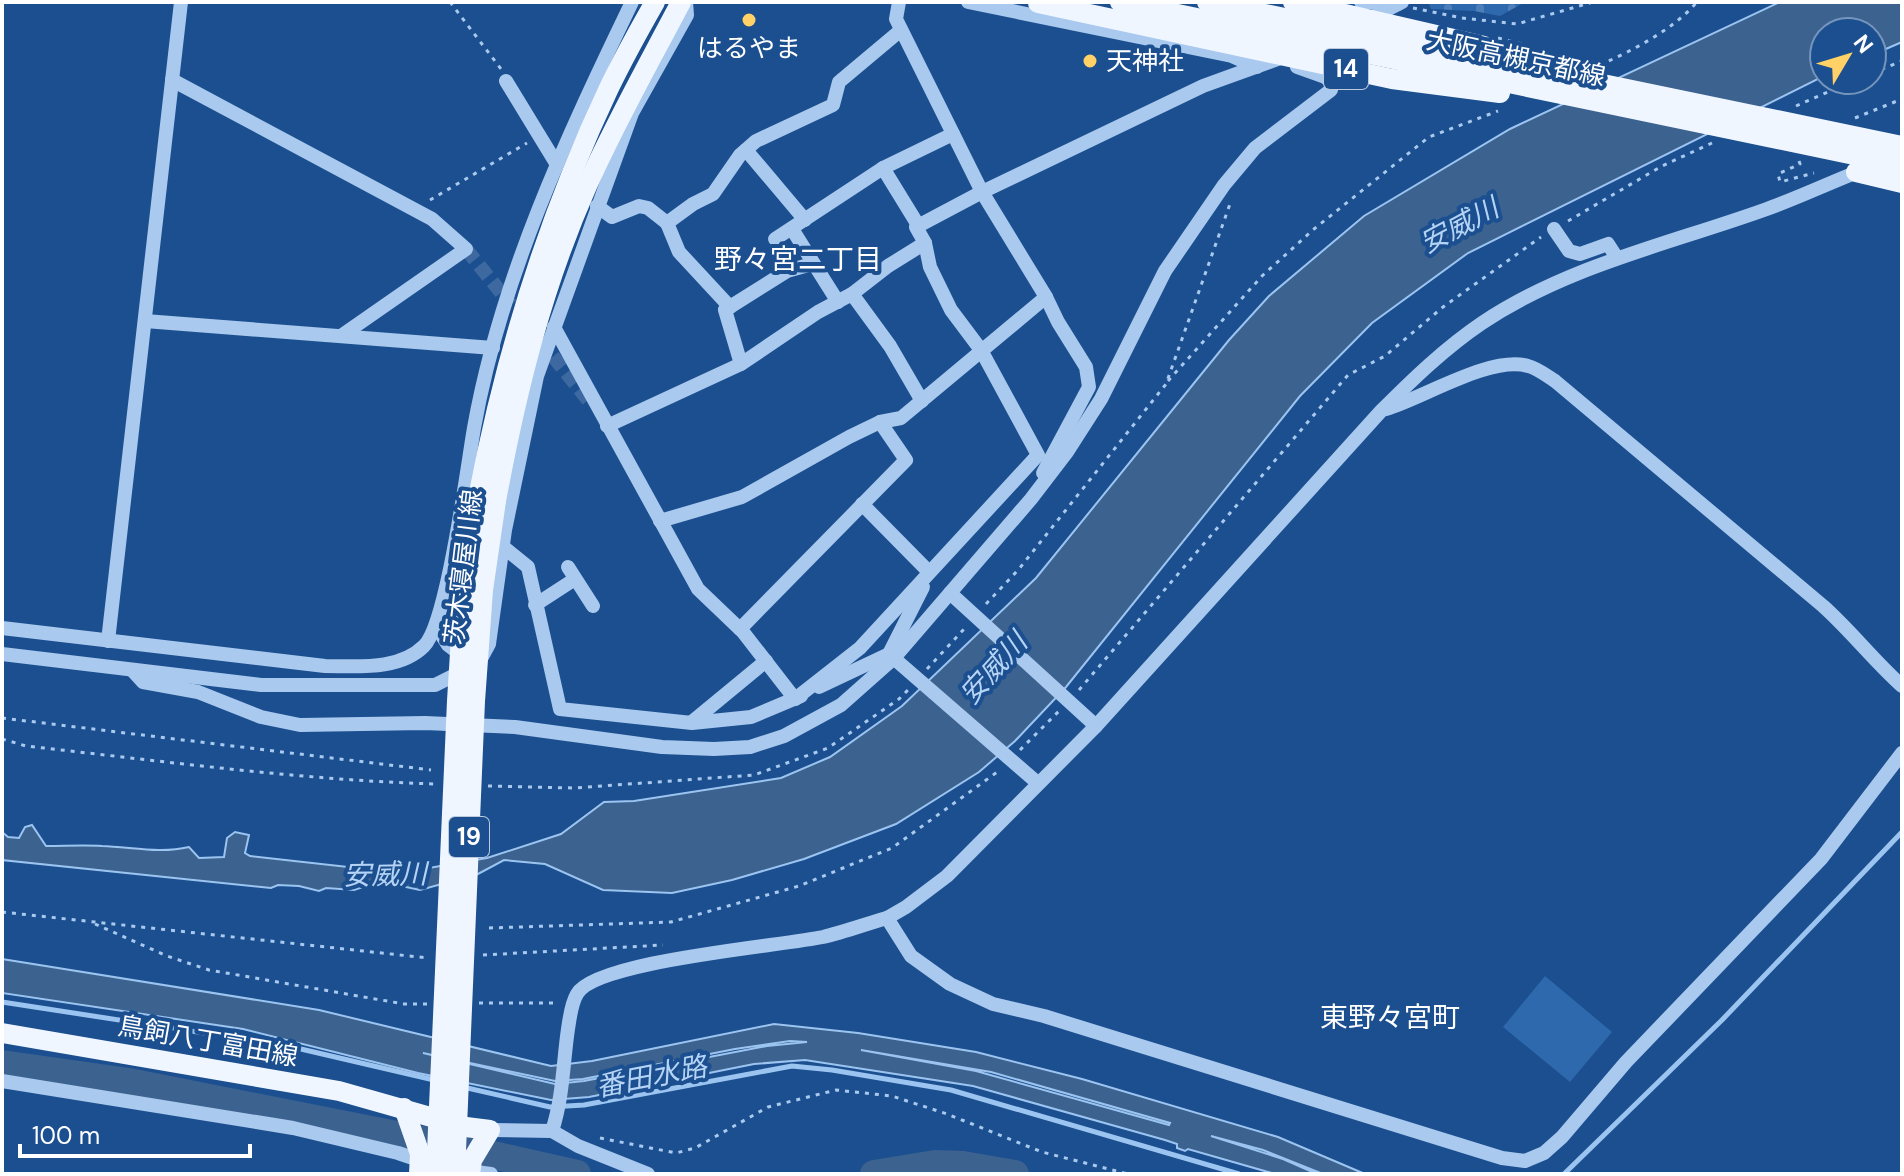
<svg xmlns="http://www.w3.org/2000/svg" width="1904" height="1176" font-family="'DM Sans','Noto Sans JP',sans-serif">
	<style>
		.green { fill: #2e69ad }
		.cemetery { fill: url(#cemetery-stones) }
		.water { fill: #3c6290; stroke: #9cc4f0; stroke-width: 2; fill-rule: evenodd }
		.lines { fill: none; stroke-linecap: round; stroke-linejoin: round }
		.stream { stroke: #9cc4f0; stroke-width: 5 }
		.river { stroke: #3c6290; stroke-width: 28 }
		.minor-tunnel { stroke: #3d69a0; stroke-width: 14; stroke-dasharray: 14 7; stroke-linecap: butt }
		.path { stroke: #a9c9ee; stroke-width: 3; stroke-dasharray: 4 6; stroke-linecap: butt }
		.minor { stroke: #a9c9ee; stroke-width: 14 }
		.major { stroke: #f0f6ff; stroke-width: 20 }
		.minor-bridge { stroke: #a9c9ee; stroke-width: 14 }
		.major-bridge { stroke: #f0f6ff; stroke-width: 20 }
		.poi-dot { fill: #ffd166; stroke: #1b4f8f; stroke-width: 3 }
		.labels { text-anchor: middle; stroke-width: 8; stroke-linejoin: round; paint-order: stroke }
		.shield { fill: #1b4f8f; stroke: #bbcadd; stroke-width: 2 }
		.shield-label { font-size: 24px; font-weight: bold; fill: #fff }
		.poi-label { font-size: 26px; fill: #fff; stroke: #1b4f8f }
		.street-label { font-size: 26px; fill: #fff; stroke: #1b4f8f }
		.water-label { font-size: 28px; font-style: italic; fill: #b5d3f5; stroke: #1b4f8f }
		.neighbourhood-label { font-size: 28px; fill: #fff; stroke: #1b4f8f }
	</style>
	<defs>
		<pattern id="cemetery-stones" width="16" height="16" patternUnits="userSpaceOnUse" patternTransform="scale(2)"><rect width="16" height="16" fill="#2e69ad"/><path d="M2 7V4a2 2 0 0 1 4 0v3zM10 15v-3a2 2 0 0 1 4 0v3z" fill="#4d80b9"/></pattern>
	</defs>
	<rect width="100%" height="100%" fill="#1b4f8f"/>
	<path class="green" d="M1545 976 1612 1032 1570 1082 1503 1027Z"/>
	<path class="cemetery" d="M1433 2H1525L1500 16 1474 11 1431 9 1429 4Z"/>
	<g class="water">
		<path d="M1780 2H1902V42L1872 55V32H1824V76L1468 253 1372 323 1300 396 1066 687 1015 741 979 772 896 824 804 859 732 880 672 893 603 890 545 864 504 860 478 874 420 890 406 887H363L354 890 326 888 319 891 299 886 278 885 271 888 2 860V832L8 837 19 838 25 827 32 825 46 846C65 846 84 845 102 846 132 847 160 854 189 847L199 858 224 857 227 838 235 832 249 835 245 853 250 856 366 869H423L487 858 561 834 604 802 634 801 781 778 830 757 902 706 1036 578 1229 340 1269 296 1364 216 1510 129Z"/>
		<path d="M2 959 319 1010 551 1066 592 1061 774 1024 858 1033 976 1052 1082 1079 1278 1137 1365 1174H1323L1263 1150 1211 1136 1283 1159 1317 1174H1275L1188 1149 1185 1151 1177 1148V1144L1165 1140 973 1086 805 1060 754 1064 589 1097 551 1100 418 1073 243 1029 2 993ZM790 1041 807 1042 767 1046 584 1081 555 1084 423 1053 555 1081 583 1079 735 1049ZM861 1050 991 1072 1170 1123 1169 1125 976 1071Z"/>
	</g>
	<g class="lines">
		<g class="stream">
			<path d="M2 1002 288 1046 434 1080"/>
			<path d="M463 1087 550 1107 584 1105 792 1066 832 1070 951 1090 1239 1174"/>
			<path d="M1564 1174 1722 1020 1902 832"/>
		</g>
		<g class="river">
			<path d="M2 1064 129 1082 467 1149 577 1174"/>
			<path d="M874 1174 935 1164 963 1165 1015 1174"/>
		</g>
		<g class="minor-tunnel">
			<path d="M466 249 511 305"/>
			<path d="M540 340 592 405"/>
		</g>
		<g class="path">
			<path d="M450 2 501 69"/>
			<path d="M1413 8 1462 18 1517 24 1593 2"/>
			<path d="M1498 38 1526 45"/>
			<path d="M1600 65C1633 50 1673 30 1697 2"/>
			<path d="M1872 73 1902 61"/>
			<path d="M1796 106 1855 80"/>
			<path d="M1855 118 1902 99"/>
			<path d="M1799 161 1800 164 1778 174 1780 182 1814 173"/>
			<path d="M430 200 527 143"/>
			<path d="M1568 221 1662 166 1712 143"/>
			<path d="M1168 381 1262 276 1314 229 1429 137 1498 111"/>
			<path d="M986 604 1019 569 1166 384 1230 204"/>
			<path d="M927 669 965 628"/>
			<path d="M1079 690 1348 375 1385 356 1443 307 1541 237"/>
			<path d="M2 718 431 770"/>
			<path d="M2 739 26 746C162 761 300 780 436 784"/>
			<path d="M1020 750 1060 710"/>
			<path d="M488 786 574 788 754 775 828 748 899 699 908 690"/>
			<path d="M2 912 428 958"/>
			<path d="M95 924 167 956 209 970 404 1004H428"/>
			<path d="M489 928 671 922 799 886 892 848 1000 770"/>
			<path d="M483 955 663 945"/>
			<path d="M479 1003H554"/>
			<path d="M600 1138 676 1153 695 1148 768 1107 836 1090 892 1096 947 1114 1042 1152 1128 1174"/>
		</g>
		<g class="minor">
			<path d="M968 2 1232 56 1257 67"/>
			<path d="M1361 2 1398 4"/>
			<path d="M1367 20 1402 2"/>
			<path d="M172 80 432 219 466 249 341 336"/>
			<path d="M506 81 556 163"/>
			<path d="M746 150 805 220"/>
			<path d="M883 168 918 225"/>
			<path d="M1865 169C1831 182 1798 198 1764 210 1669 244 1567 266 1482 323 1445 348 1413 379 1381 411L1096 726 947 876 906 907 887 918 911 956 950 984 993 1004 1044 1016 1502 1158 1525 1161 1544 1153 1562 1137 1626 1062 1821 859 1902 753"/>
			<path d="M597 206 612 217 639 206 648 208 667 223 693 204 713 194 740 155 756 141 833 105 839 82 901 30"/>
			<path d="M667 223 679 252 730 307"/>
			<path d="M792 229 838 302"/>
			<path d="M1554 229 1569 251 1580 254 1608 244 1617 258"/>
			<path d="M775 239 883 168 953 134"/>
			<path d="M852 294 890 346 922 401"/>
			<path d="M145 321 493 348"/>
			<path d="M554 327 698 589 743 632 795 699"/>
			<path d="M741 364 725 310 787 271 812 264"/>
			<path d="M1386 409C1423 398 1491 355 1528 366 1537 368 1547 376 1555 381L1823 606C1851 631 1874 661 1902 686"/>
			<path d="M607 426 741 364 818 312 852 294 888 266 925 243"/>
			<path d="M1043 473 1089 387 1086 367 1058 322 1046 297"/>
			<path d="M862 504 929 572"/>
			<path d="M660 521 742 497 849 437 880 422 901 418 1046 297 982 192 896 19 899 2"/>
			<path d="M502 546 528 567 560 709 692 723 751 717 801 696"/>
			<path d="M568 567 593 606"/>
			<path d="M535 605 575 579"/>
			<path d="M436 626 448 645 465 658"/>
			<path d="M2 628 325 666C357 666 399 671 424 646 447 624 467 468 474 428 501 277 566 139 632 2"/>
			<path d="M740 629 906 460 880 422"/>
			<path d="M108 641 181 2"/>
			<path d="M2 654 261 685H435L463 671"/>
			<path d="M889 654 923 587"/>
			<path d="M482 657 489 644 505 530 537 376 632 113 687 15 686 2"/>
			<path d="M133 671 143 682 198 692 261 717 300 725 425 723 515 727 662 747 714 749 750 747 784 736 841 705 894 658 1031 499 1067 452 1101 399 1165 271 1224 185 1255 148 1331 90 1332 82 1325 77 1297 67"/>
			<path d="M819 687 889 654 894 658"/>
			<path d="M795 699 860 648 1038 455 981 350 951 310 930 267 925 243 916 227 982 192 1203 86 1286 56"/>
			<path d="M692 722 766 661"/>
			<path d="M2 1081 293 1128 398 1153 425 1162"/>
			<path d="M490 1130 552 1131C563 1098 563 1063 568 1029 570 1017 571 1004 577 994 595 961 780 946 823 937 844 932 866 924 887 918"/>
			<path d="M552 1131 578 1146 648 1174"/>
			<path d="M461 1170 491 1174"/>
		</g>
		<g class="major">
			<path d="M1856 172 1902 183"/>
			<path d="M478 498C505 355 547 219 609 88 623 59 639 30 655 2"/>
			<path d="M496 501C516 393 542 287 587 186 615 123 649 63 681 2"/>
			<path d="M2 1033 339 1091 466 1127 490 1130 472 1160 470 1174"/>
			<path d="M404 1108 420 1154 419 1174"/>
		</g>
		<g class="minor-bridge">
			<path d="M950 593 1096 726"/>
			<path d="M897 661 1033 779"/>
		</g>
		<g class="major-bridge">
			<path d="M1120 2 1902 165"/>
			<path d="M1207 2 1902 146"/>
			<path d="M1293 2 1484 46"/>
			<path d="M1038 3 1392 79 1500 93"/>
			<path d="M436 1174 457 701 464 589 478 498"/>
			<path d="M455 1174 475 701 483 590 496 501"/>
		</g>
	</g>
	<g class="poi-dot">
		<circle cx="749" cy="20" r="8"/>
		<circle cx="1090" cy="61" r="8"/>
	</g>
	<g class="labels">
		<g class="shield">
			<rect x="1324" y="49" width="44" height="40" rx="6"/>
			<rect x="449" y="817" width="40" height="40" rx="6"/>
		</g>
		<g class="shield-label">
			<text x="1346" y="77">14</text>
			<text x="469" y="845">19</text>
		</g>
		<g class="poi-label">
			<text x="749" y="57">はるやま</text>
			<text x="1106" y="70" text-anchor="start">天神社</text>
		</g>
		<g class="street-label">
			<text transform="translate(1516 58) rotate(12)" y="9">大阪高槻京都線</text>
			<text transform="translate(463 567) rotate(-83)" y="9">茨木寝屋川線</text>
			<text transform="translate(208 1041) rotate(10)" y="9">鳥飼八丁富田線</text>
		</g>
		<g class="water-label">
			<text transform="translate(1459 225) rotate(-28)" y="10">安威川</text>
			<text transform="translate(993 668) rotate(-48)" y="10">安威川</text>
			<text transform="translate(385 874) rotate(-1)" y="10">安威川</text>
			<text transform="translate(651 1076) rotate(-11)" y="10">番田水路</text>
		</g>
		<g class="neighbourhood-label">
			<text x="798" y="269">野々宮二丁目</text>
			<text x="1390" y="1027">東野々宮町</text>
		</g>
	</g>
	<rect width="1904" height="1176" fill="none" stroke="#ffffff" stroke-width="8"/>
	<g transform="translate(1848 56) rotate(52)"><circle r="38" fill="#1b4f8f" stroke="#7695bc" stroke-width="2"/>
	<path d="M0-6L14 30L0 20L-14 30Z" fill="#ffd166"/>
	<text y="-12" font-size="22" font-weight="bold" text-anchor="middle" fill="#ffffff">N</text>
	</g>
	<path d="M20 1144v12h230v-12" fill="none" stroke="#ffffff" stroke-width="4"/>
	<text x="32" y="1144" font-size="24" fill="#ffffff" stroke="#1b4f8f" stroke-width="6" paint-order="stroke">100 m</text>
</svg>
